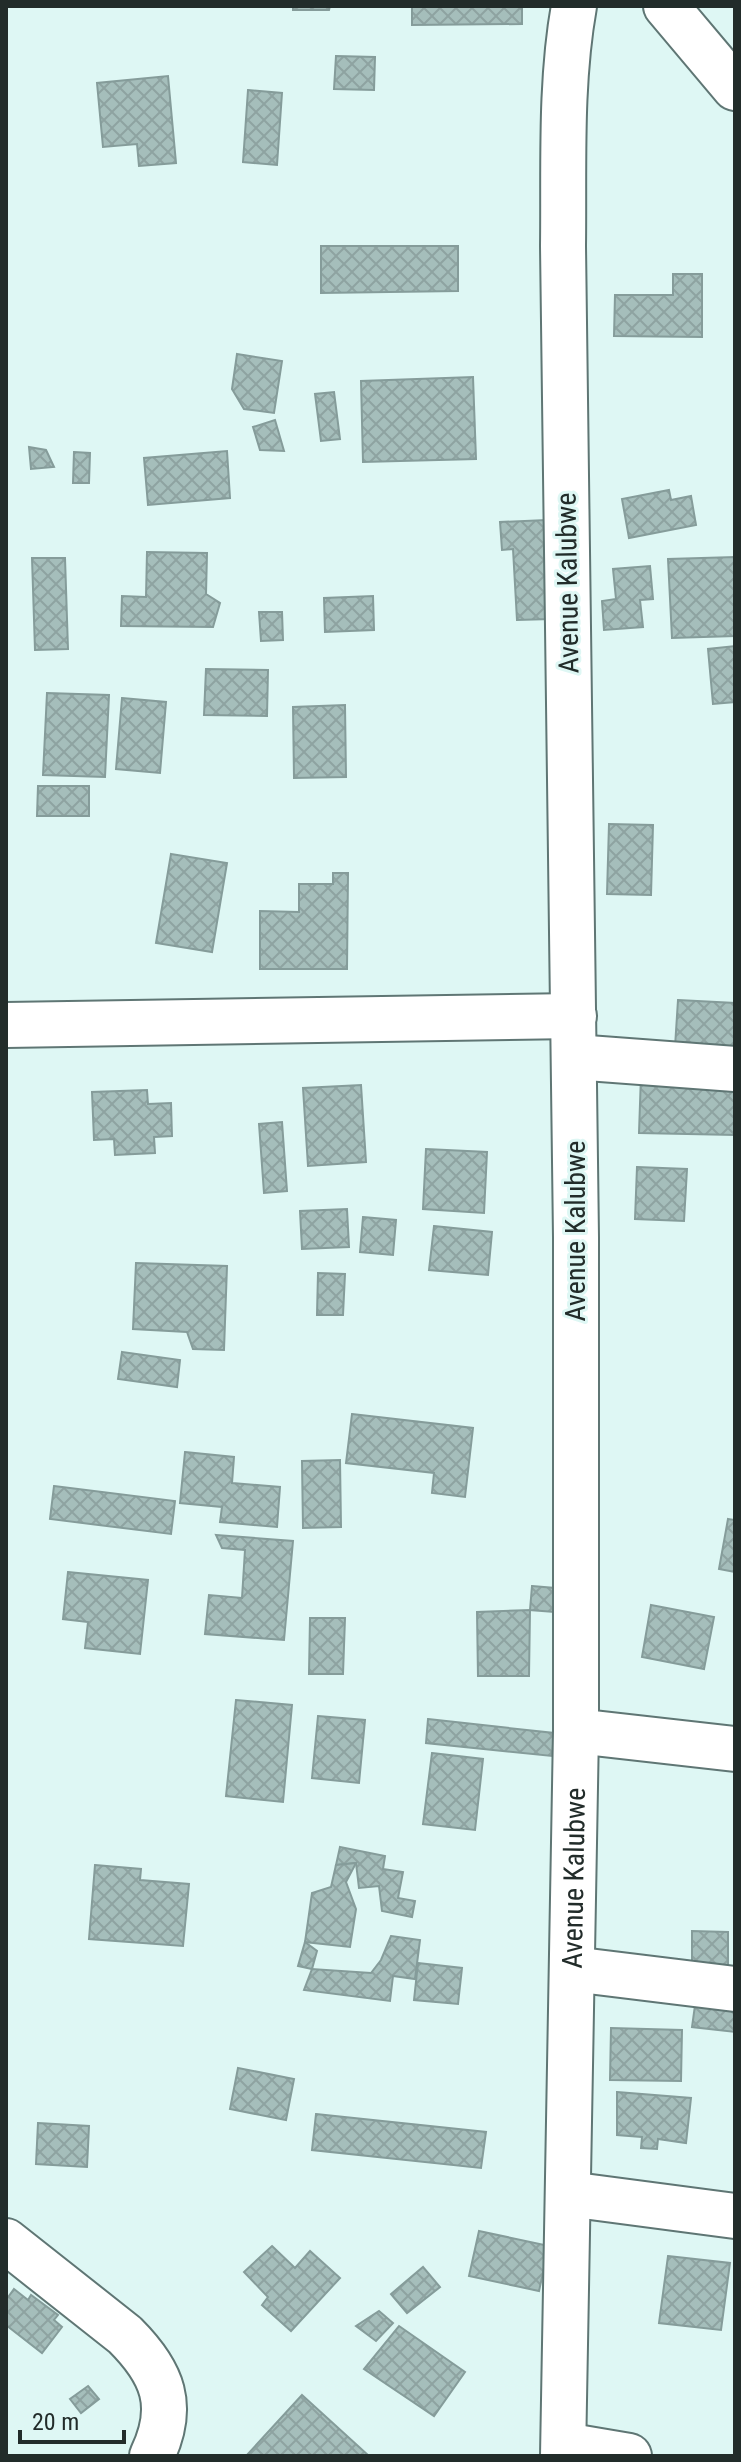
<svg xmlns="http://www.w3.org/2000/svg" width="741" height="2462" font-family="'Roboto Condensed',sans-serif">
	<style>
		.building { fill: url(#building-cross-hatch); stroke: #859c9a; stroke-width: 2 }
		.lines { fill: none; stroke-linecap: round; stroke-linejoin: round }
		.minor-casing { stroke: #5f7674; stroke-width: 48 }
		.minor { stroke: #fff; stroke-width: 44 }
		.labels { text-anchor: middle; stroke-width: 6; stroke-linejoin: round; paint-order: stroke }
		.street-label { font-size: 28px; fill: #222c2a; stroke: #def7f4 }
	</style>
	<defs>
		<pattern id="building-cross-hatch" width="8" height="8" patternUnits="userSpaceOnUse" patternTransform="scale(2)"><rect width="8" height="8" fill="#a5bebb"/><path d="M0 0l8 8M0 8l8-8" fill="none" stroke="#8ea3a1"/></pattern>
	</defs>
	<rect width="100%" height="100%" fill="#def7f4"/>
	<g class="building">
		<path d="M293 6H330L329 10H293Z"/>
		<path d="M412 6H522V24L412 25Z"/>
		<path d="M336 56 375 57 374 90 334 89Z"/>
		<path d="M168 76 176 163 139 166 137 144 103 147 97 83Z"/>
		<path d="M248 90 282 93 277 165 243 162Z"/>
		<path d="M321 246H458V291L321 293Z"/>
		<path d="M673 274H702V337L614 336 615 295H673Z"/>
		<path d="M237 354 282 361 274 413 244 409 232 389Z"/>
		<path d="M473 377 476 459 363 462 361 381Z"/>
		<path d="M334 392 340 439 321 441 315 394Z"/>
		<path d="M275 420 284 451 260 450 253 427Z"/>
		<path d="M29 447 46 450 54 467 31 469Z"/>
		<path d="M227 451 230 498 148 505 144 458Z"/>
		<path d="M74 452 90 453 89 483H73Z"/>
		<path d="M669 490 671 500 691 496 696 525 629 538 622 499Z"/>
		<path d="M546 520 551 619 517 620 513 549 502 550 500 522Z"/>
		<path d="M147 552 207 553 206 594 220 603 213 627 121 626 122 596 146 597Z"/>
		<path d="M735 557V636L672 638 668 559Z"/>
		<path d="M32 558H65L68 649 35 650Z"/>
		<path d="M650 566 653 599 640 600 643 627 604 630 602 601 616 599 613 569Z"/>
		<path d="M373 596 374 630 325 632 324 598Z"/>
		<path d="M259 612H282L283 640 261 641Z"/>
		<path d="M735 646V702L713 704 708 649Z"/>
		<path d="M206 669 268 670 267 716 204 715Z"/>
		<path d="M47 693 109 695 105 777 43 775Z"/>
		<path d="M122 698 166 702 160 773 116 769Z"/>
		<path d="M345 705 346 777 294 778 293 707Z"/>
		<path d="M38 786H89V816H37Z"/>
		<path d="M609 824 653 825 651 895 607 894Z"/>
		<path d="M171 854 227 863 212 952 156 943Z"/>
		<path d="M333 873H348L347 969H260V911L299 912V884H333Z"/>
		<path d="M678 1000 735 1003V1050L675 1047Z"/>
		<path d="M641 1075 735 1077V1135L639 1133Z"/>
		<path d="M361 1085 366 1162 308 1166 303 1088Z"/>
		<path d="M147 1090 148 1104 171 1103 172 1136 154 1137 155 1153 115 1155 114 1139 94 1140 92 1092Z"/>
		<path d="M282 1122 287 1191 264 1193 259 1124Z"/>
		<path d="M426 1149 487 1152 484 1213 423 1209Z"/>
		<path d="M637 1167 687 1169 684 1221 635 1219Z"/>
		<path d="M347 1209 349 1247 302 1249 300 1211Z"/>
		<path d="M363 1217 396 1220 393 1255 360 1252Z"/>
		<path d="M434 1226 492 1232 488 1275 429 1270Z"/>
		<path d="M136 1263 227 1266 224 1350 193 1349 187 1332 133 1329Z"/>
		<path d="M318 1273 345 1274 343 1315H317Z"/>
		<path d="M122 1352 180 1360 177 1387 118 1379Z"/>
		<path d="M352 1414 473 1428 465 1497 432 1493 434 1473 346 1463Z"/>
		<path d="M185 1452 234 1457 232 1483 280 1487 277 1527 220 1522 222 1507 180 1503Z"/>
		<path d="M340 1460 341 1527 303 1528 302 1461Z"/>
		<path d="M54 1486 175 1501 171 1534 50 1519Z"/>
		<path d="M728 1519 735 1520V1572L719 1569Z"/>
		<path d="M216 1535 293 1541 284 1640 205 1634 209 1595 242 1598 245 1550 222 1548Z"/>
		<path d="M68 1572 148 1580 140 1654 85 1648 88 1622 63 1619Z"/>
		<path d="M532 1586 555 1588 554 1612 530 1610Z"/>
		<path d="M651 1605 714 1617 704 1669 642 1657Z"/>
		<path d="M530 1610 529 1676H478L477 1612Z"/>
		<path d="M310 1618H345L343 1674H309Z"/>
		<path d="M236 1700 292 1705 283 1802 226 1796Z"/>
		<path d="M318 1716 365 1720 359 1783 312 1778Z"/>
		<path d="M428 1719 554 1733 552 1756 426 1743Z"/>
		<path d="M432 1753 483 1759 475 1830 423 1824Z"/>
		<path d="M340 1847 385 1856 383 1869 403 1872 398 1898 415 1901 412 1917 382 1911 379 1886 359 1888 356 1863 336 1865Z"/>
		<path d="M356 1863 346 1882 356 1909 350 1947 305 1942 312 1893 331 1887 336 1865Z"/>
		<path d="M95 1865 141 1869 140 1880 189 1884 183 1946 89 1939Z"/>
		<path d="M692 1931 728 1932V1971L692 1970Z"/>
		<path d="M391 1936 420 1940 415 1979 393 1976 390 2001 304 1990 312 1969 371 1973 381 1960Z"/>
		<path d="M305 1942 317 1951 312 1969 298 1966Z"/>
		<path d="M418 1963 462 1968 458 2004 414 2000Z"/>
		<path d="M696 1998 735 2003V2032L692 2027Z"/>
		<path d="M611 2028 682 2030 681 2081 610 2080Z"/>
		<path d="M238 2068 294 2079 286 2120 230 2109Z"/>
		<path d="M617 2092 691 2098 686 2143 658 2139 657 2149 641 2148 642 2137 617 2135Z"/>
		<path d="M316 2114 486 2132 481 2168 312 2150Z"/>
		<path d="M38 2123 89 2126 87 2167 36 2164Z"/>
		<path d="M479 2231 549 2246 539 2291 469 2276Z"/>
		<path d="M272 2246 295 2268 310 2251 340 2278 291 2331 262 2305 268 2297 244 2272Z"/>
		<path d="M668 2256 730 2263 721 2330 659 2323Z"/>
		<path d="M423 2267 440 2287 407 2313 391 2294Z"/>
		<path d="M14 2289 28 2300 31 2295 58 2315 54 2320 62 2327 42 2353 6 2325V2300Z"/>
		<path d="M379 2311 393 2323 376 2341 356 2326Z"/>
		<path d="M399 2326 465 2372 434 2416 364 2369Z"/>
		<path d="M88 2386 99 2399 81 2413 70 2399Z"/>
		<path d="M302 2395 369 2456H246Z"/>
	</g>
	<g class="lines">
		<g class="minor-casing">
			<g id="minor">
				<path d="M666 6 735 88"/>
				<path d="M6 1025 574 1016"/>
				<path d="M574 1057 735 1069"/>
				<path d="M576 1731 735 1749"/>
				<path d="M572 1969 735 1989"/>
				<path d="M568 2194 735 2216"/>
				<path d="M6 2241 125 2335C163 2373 176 2406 152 2456"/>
				<path d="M564 2445 629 2456"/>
				<path id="s1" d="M563 2456 576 1731V1237L563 246C564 167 560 84 574 6"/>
			</g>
		</g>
		<use href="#minor" class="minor"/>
	</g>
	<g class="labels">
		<g class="street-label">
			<text transform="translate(567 583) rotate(-91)" y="10">Avenue Kalubwe</text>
			<text transform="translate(575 1231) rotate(-90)" y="10">Avenue Kalubwe</text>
			<text dy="10" stroke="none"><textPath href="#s1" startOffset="578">Avenue Kalubwe</textPath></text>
		</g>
	</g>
	<rect width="741" height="2462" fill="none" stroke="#222c2a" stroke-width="16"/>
	<path d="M20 2430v12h104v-12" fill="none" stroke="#222c2a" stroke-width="4"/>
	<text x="32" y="2430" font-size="24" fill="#222c2a" stroke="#def7f4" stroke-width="6" paint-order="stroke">20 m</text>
</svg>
